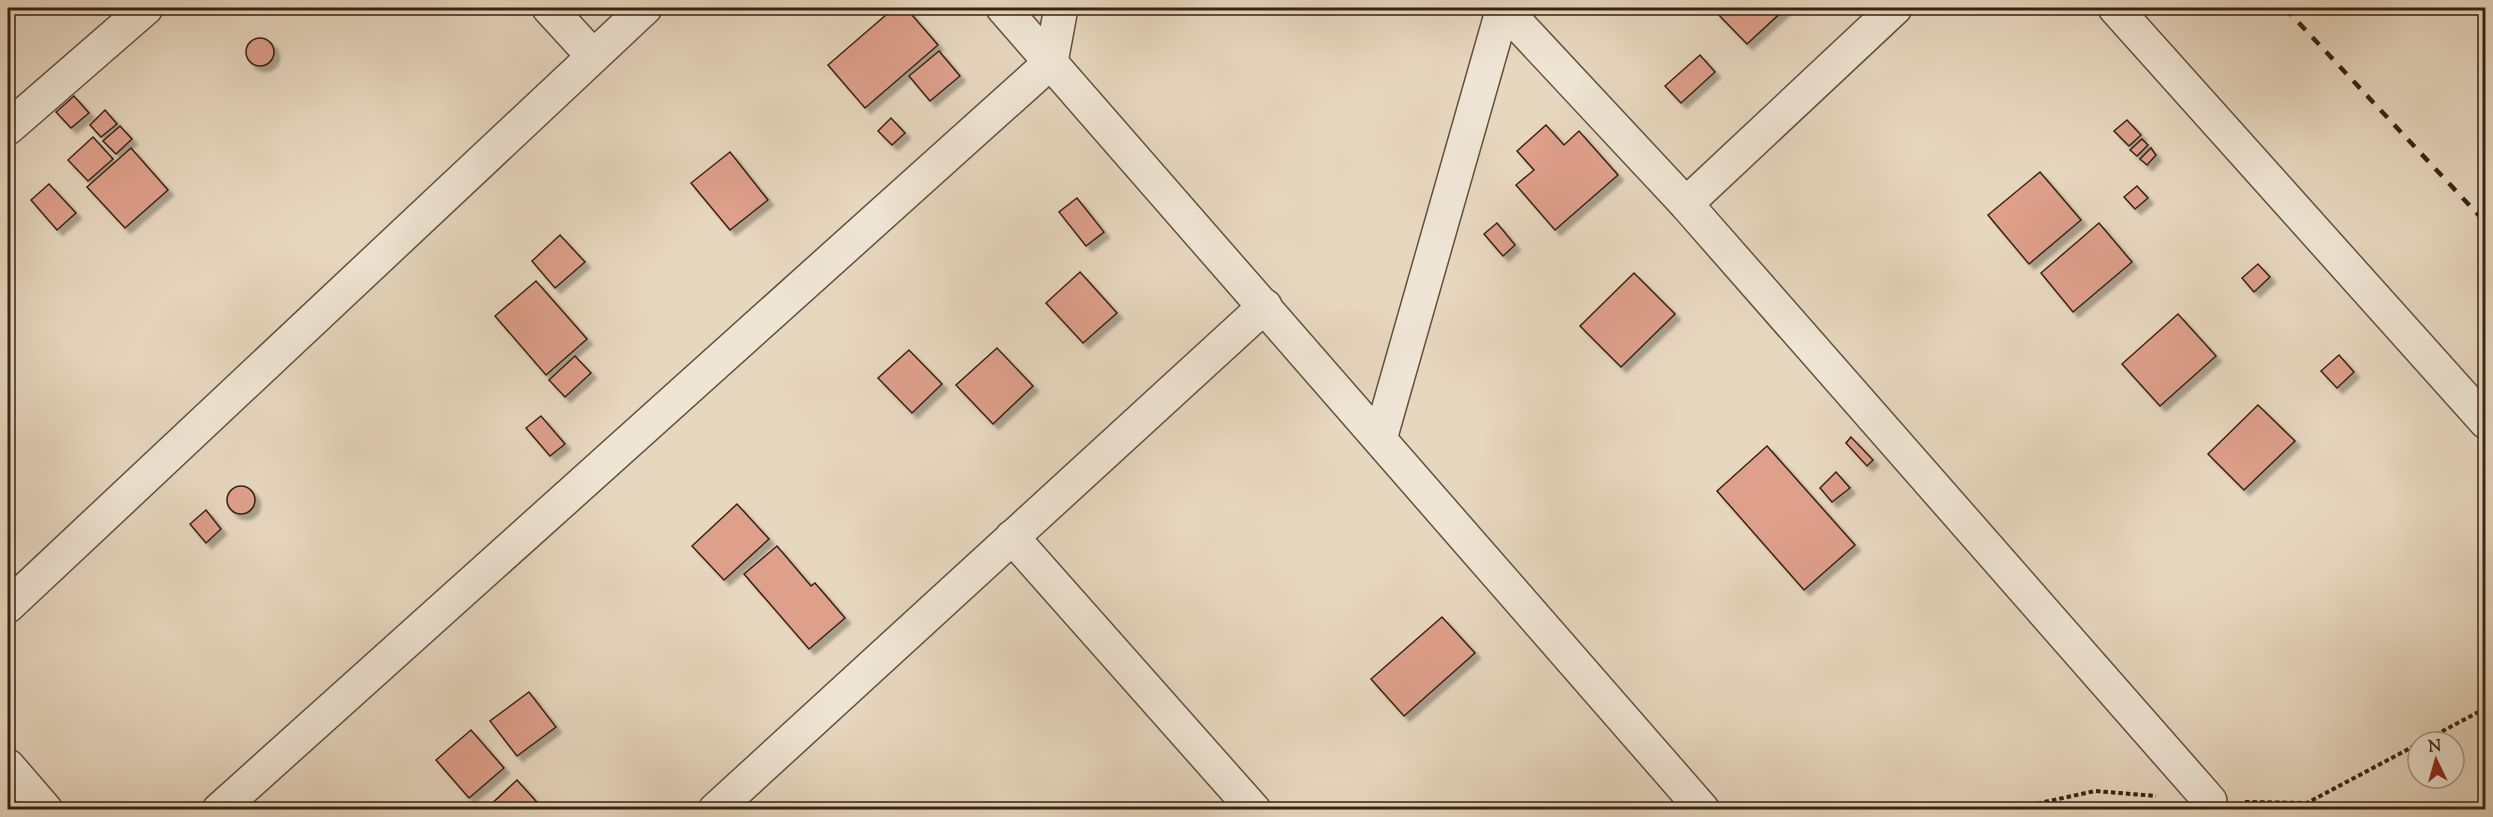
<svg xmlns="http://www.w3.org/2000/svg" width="2493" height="817" font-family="'Sorts Mill Goudy',serif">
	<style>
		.building { fill: #de9f8b; stroke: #362212; stroke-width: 1.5; filter: url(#shadow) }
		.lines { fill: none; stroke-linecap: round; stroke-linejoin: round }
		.minor-casing { stroke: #624f3d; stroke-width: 36 }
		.path { stroke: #362212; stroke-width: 4; stroke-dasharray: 4.5 3; stroke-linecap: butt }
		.minor { stroke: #efe5d5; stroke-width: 33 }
		.rail { stroke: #362212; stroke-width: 4.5; stroke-dasharray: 10 10; stroke-linecap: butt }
	</style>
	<defs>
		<filter id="shadow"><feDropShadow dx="5.5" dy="5.5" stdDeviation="1.5" flood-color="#0004"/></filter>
	</defs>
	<rect width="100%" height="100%" fill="#e7d7bf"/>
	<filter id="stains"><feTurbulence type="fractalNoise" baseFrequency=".00333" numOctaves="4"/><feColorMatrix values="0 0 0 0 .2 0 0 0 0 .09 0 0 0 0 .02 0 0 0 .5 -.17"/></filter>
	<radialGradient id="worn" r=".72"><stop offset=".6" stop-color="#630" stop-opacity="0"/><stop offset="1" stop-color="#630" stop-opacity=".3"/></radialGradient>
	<g class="building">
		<path d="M894 8H906L938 45 865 108 828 65Z"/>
		<path d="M1719 8H1786L1747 44 1715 11Z"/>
		<circle cx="260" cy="52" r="14"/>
		<path d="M939 51 960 76 930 101 909 76Z"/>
		<path d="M1700 55 1715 72 1681 103 1665 86Z"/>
		<path d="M74 96 89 113 71 128 56 112Z"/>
		<path d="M105 110 117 124 101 137 90 125Z"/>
		<path d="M891 118 905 133 892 145 878 131Z"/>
		<path d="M2127 120 2141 135 2129 146 2114 131Z"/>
		<path d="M1546 125 1564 145 1579 131 1618 175 1555 230 1516 185 1534 170 1517 151Z"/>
		<path d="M120 126 132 139 116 154 103 141Z"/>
		<path d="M93 137 113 159 88 181 68 160Z"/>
		<path d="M2142 139 2148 145 2137 156 2130 150Z"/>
		<path d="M131 148 168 190 125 228 87 187Z"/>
		<path d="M2151 148 2156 155 2147 165 2140 159Z"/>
		<path d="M730 152 768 200 730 230 691 183Z"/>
		<path d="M2040 172 2081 220 2029 264 1988 215Z"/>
		<path d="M49 184 76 213 57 230 31 200Z"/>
		<path d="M2137 186 2148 198 2135 209 2124 197Z"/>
		<path d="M1077 198 1104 232 1086 246 1059 212Z"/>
		<path d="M1497 223 1515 245 1503 256 1484 234Z"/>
		<path d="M2099 223 2132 262 2073 312 2041 273Z"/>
		<path d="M560 235 585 262 555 288 532 261Z"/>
		<path d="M2258 264 2270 277 2254 292 2242 278Z"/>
		<path d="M1080 272 1117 313 1083 343 1046 303Z"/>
		<path d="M1634 273 1675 314 1621 367 1580 326Z"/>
		<path d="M536 281 587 339 546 375 495 316Z"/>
		<path d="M2178 314 2216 356 2160 406 2122 364Z"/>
		<path d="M997 348 1033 386 993 424 956 385Z"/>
		<path d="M909 350 942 384 912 413 878 378Z"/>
		<path d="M2339 355 2354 372 2337 388 2321 371Z"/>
		<path d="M575 356 591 373 565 397 549 380Z"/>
		<path d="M2258 405 2295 441 2244 490 2208 454Z"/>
		<path d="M541 416 565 444 550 456 526 428Z"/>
		<path d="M1851 437 1873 460 1867 466 1846 443Z"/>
		<path d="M1767 446 1855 545 1804 590 1717 491Z"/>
		<path d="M1836 472 1850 488 1832 502 1820 488Z"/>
		<circle cx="241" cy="500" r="14"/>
		<path d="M737 504 769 539 724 580 692 546Z"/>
		<path d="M206 510 221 529 206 543 190 524Z"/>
		<path d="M777 546 811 586 815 583 845 618 809 649 744 574Z"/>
		<path d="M1442 617 1475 653 1404 716 1371 679Z"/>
		<path d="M529 692 556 727 517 756 490 721Z"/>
		<path d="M471 730 504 768 469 798 436 760Z"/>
		<path d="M517 780 544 810H485Z"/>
	</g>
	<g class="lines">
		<g class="minor-casing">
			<g id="minor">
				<path d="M549 8 593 56"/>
				<path d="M1003 8 1703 810"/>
				<path d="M1503 8 1686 204 2210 801"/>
				<path d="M2115 8 2486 422"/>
				<path d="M8 128 146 8"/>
				<path d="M1686 204 1895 8"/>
				<path d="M1380 439 1503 8"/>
				<path d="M1012 537 1254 810"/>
				<path d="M8 606 645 8"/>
				<path d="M8 766 46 810"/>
				<path d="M219 810 1051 62 1061 8"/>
				<path d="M715 810 1265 306"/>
			</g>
		</g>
		<g class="path">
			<path d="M2422 742 2486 708"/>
			<path d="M2245 802 2307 803 2418 744"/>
			<path d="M2008 810 2095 791 2156 796"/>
		</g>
		<use href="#minor" class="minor"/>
		<path class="rail" d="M2285 8 2486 223"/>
	</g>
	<rect width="2493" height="817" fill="none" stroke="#e7d7bf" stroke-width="30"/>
	<rect x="9" y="9" width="2475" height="799" fill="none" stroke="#362212" stroke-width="3"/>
	<rect x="15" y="15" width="2463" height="787" fill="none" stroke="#362212" stroke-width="1.5"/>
	<g transform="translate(2436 760) rotate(355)"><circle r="28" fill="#efe5d5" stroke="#a59787" stroke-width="1.5"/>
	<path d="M0-4.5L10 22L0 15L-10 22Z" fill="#8f2418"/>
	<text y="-9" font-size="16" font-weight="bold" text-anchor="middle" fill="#362212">N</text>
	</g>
	<rect width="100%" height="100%" filter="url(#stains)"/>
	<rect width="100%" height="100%" fill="url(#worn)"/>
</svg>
